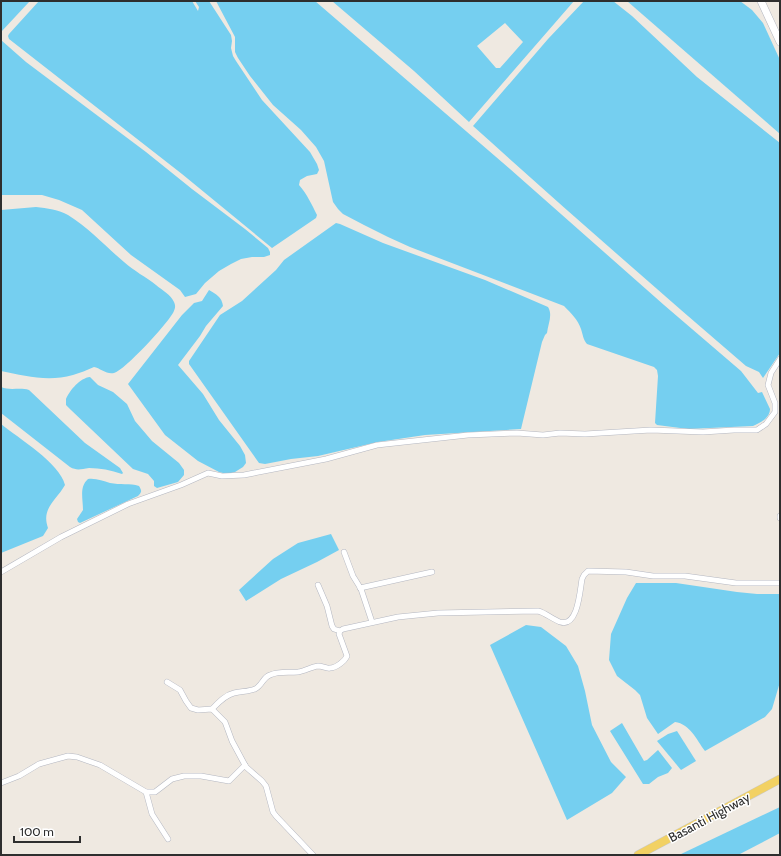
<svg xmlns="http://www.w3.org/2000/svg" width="781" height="856" font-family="Cabin,sans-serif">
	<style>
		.water { fill: #75cff0; fill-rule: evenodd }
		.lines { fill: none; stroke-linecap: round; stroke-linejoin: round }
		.street-casing { stroke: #b4b7c1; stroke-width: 6 }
		.secondary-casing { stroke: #b4b7c1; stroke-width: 8 }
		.primary-casing { stroke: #c9c9c9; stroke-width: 9 }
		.street { stroke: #fff; stroke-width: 5 }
		.secondary { stroke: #fff; stroke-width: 7 }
		.primary { stroke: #f2d163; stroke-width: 8 }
		.labels { text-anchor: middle; stroke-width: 3; stroke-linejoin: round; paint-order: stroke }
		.street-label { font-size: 13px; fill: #2e2e2e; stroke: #fff }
	</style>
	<rect width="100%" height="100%" fill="#efe9e1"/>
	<g class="water">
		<path d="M1 1H30L1 32Z"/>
		<path d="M39 1H192L198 11 199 7 195 1H209L231 35 232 41 231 48 233 56 236 61 262 100 310 152 317 164 319 170 317 174 307 176 300 180 299 185C307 194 312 205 317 215L316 218 272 248 182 174 9 39 8 36 9 34Z"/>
		<path d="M216 1H315L510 169 664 305 741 371 758 393 762 392 770 409C770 418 760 423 753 426L688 429 657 425 655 423 658 376 657 370 654 367 587 344C583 339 583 335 581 329 578 320 571 313 564 306L410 247 388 237 364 225 343 214 338 209 333 202 324 161 316 147 301 130 273 105 250 76 238 58 235 52V37Z"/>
		<path d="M332 1H574L469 122 414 71ZM505 23 523 42 500 68H496L477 46Z"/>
		<path d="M584 1H613L632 16 697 77 780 143V353L763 378 759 372 746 366C654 287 563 207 473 126L548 39Z"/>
		<path d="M627 1H740L752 10 763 23 780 60V134Z"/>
		<path d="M1 40 26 62 146 152 192 189 245 229 268 248 270 252V255L264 257H252L241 259 231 264 219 271 205 283 196 294 185 297 180 290 131 255 82 210 59 200 42 195H1Z"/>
		<path d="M36 207C47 208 59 210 68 215 89 228 106 247 124 262 134 271 146 277 156 285 162 290 171 295 174 302 176 306 175 309 173 313 166 325 125 370 114 373 107 375 100 368 94 367 87 370 80 373 73 375 48 382 25 376 1 371V210Z"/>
		<path d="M336 223 340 224 383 243 485 280 548 307C553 315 548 324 547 333L545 335 542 342 521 429 425 435 378 442 318 456 291 459 265 464 259 463 189 364V361L220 315 242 301 276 270 284 260Z"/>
		<path d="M209 290C216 294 222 297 223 306L206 326 200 336 178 365 203 394 219 420 240 446 245 455 246 463 243 467 235 472 227 474 219 472 198 461 165 435 128 384 182 315 194 303 202 301Z"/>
		<path d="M90 377 98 385 113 392 127 404 135 421 152 441 179 463 184 470V475L178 482 157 488 154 486V481L148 474 133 469 71 410 66 405V399C70 390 80 378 90 377Z"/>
		<path d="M1 387C10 391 20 387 29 390L85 443 120 468 123 473 122 474C111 470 100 468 89 468 81 469 77 471 70 467L1 413Z"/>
		<path d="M1 424C18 438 60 463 65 485 56 501 41 508 48 528L43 536 1 553Z"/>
		<path d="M88 479C96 478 103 481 110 483 120 485 130 483 139 486 142 491 142 492 138 496L80 523 78 522 77 519 83 510C83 499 79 487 88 479Z"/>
		<path d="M331 534 339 550 317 562 281 579 246 601 239 590 273 559 298 543Z"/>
		<path d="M636 583H676L737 592 757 594H780V682L772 709 765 717 705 751C696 739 690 724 675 722L658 734 647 718 640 695 635 690 617 676 609 660 611 634 627 598Z"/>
		<path d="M526 625 541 627 566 646 578 666 585 691 592 725 611 762 626 777 612 793 567 820 490 645Z"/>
		<path d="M622 723 644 761 647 760 658 750 672 768 668 773 658 777 649 784H643L610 731Z"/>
		<path d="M677 731 696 761 681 770 657 741 668 734Z"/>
		<path d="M780 807V833L738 855H679Z"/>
	</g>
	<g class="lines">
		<g class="street-casing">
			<g id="street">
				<path d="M780 516V518"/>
				<path d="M344 552 353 576 361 589 372 622"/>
				<path d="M1 572 61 537 128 504 181 485 208 473 222 476 244 475 326 459 377 445 468 435 517 433 543 435 560 433 585 434 651 430 703 432 734 430H757L766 424 775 412V403L768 385 771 373 780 359"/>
				<path d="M318 585 327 606 332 626 334 629 340 631"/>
				<path d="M360 588 432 572"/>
				<path d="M167 682 180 690 186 701 191 708 198 710 212 709 225 722 232 741 246 767 262 781 266 786 273 812 276 816 313 855"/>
				<path d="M212 709C218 703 225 695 234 693 241 691 248 692 255 689 262 686 263 677 270 675 279 671 288 673 298 672 305 671 311 667 318 666 323 666 326 669 330 668 336 668 345 661 347 656L339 634 340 631 343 629 398 617 438 613 538 611C546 613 552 619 560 622 578 628 580 590 582 579L584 575 588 571 626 572 653 576H685L736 583H780"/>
				<path d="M1 783 19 776 39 764 68 756 77 757 100 765 146 792H155L172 779 184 776H201L229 781 245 765"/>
				<path d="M146 792 152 814 168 839"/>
			</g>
		</g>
		<g class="secondary-casing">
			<path id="secondary" d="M761 1 780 42"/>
		</g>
		<g class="primary-casing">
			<path id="primary" d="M638 855 780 779"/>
		</g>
		<use href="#street" class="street"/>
		<use href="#secondary" class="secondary"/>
		<use href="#primary" class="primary"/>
	</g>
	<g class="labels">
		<g class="street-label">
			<text transform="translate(709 817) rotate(-28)" y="5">Basanti Highway</text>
		</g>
	</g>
	<rect width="781" height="856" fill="none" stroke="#2e2e2e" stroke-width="4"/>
	<path d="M14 836v6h66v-6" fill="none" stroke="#2e2e2e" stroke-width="2"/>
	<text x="20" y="836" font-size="12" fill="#2e2e2e" stroke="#ffffff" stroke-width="3" paint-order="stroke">100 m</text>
</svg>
